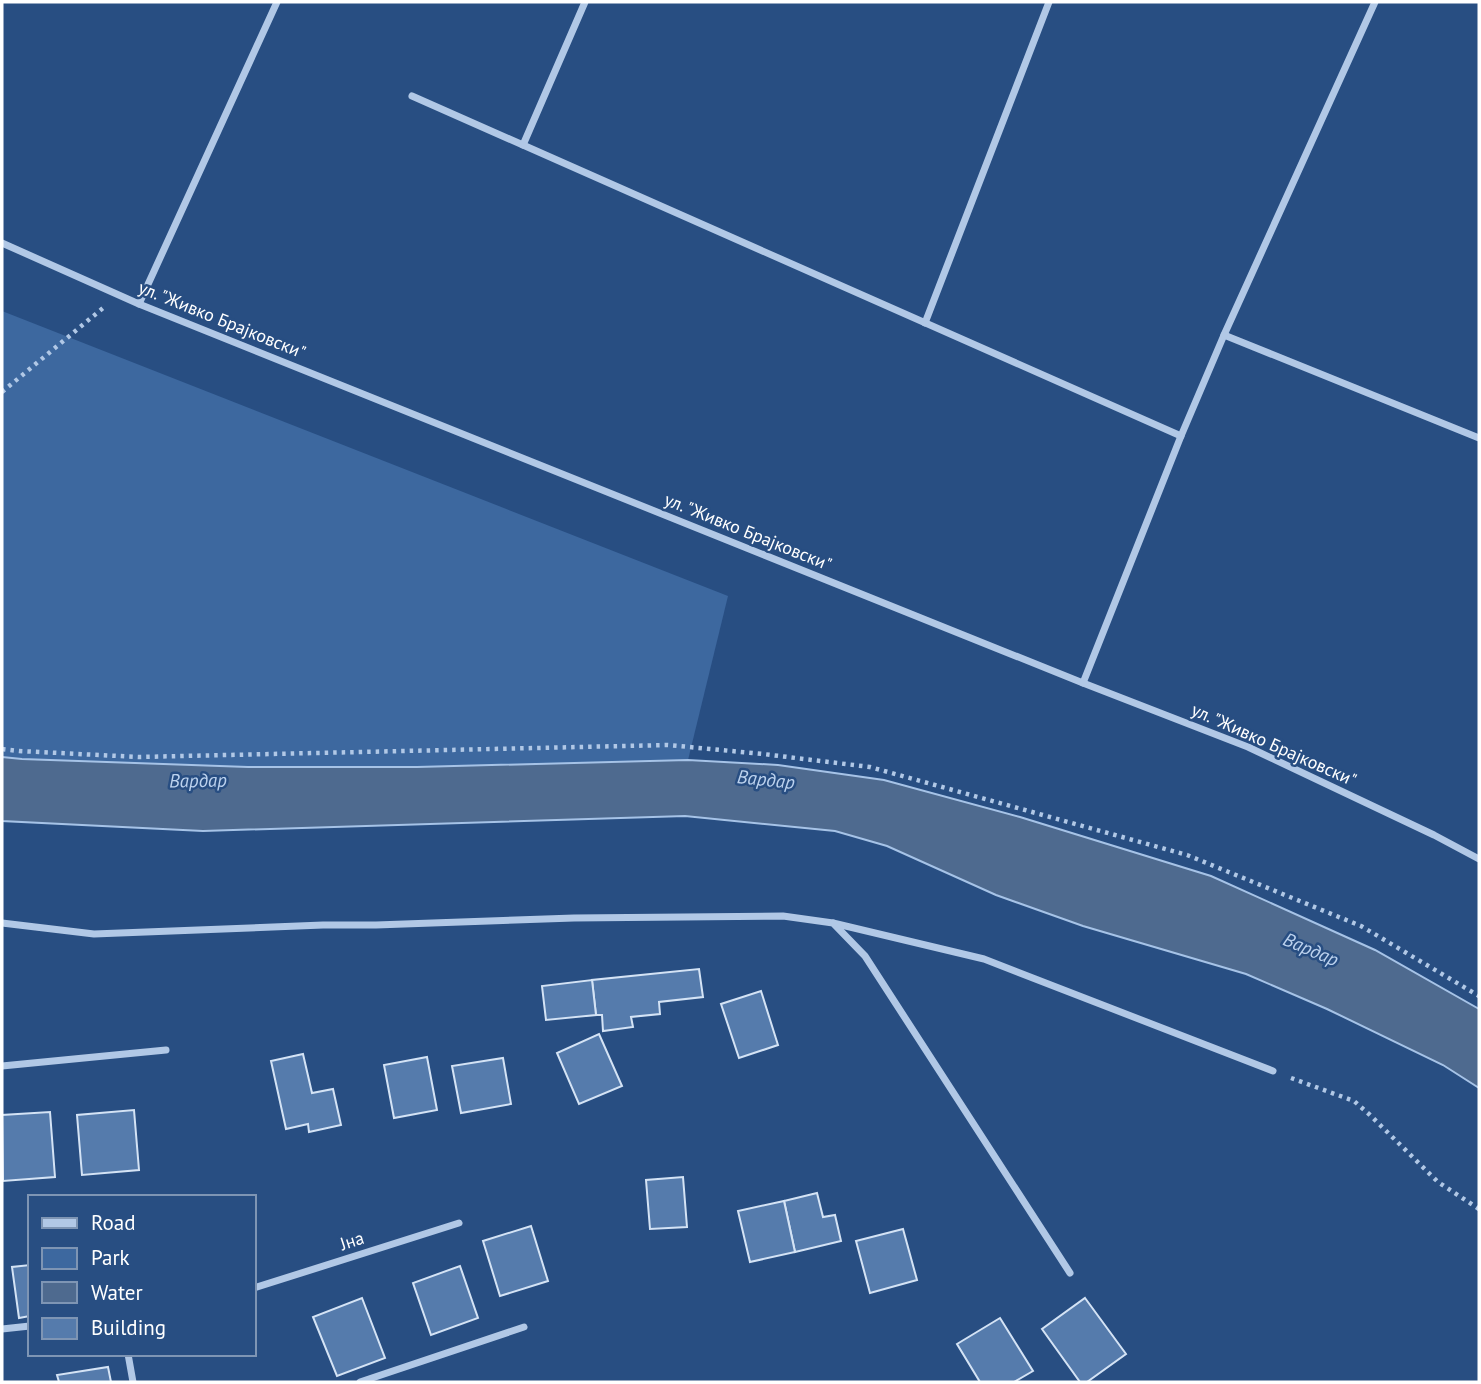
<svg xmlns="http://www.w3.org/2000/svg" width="1481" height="1384" font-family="'PT Sans',sans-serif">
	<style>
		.green { fill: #3d689f }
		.water { fill: #4e6a8f; stroke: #a6c3e7; stroke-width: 2 }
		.building { fill: #557bac; stroke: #d4e3f5; stroke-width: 2 }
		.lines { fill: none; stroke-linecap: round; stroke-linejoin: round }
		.path { stroke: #b1c8e6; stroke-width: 4.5; stroke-dasharray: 3.5 5; stroke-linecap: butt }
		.minor { stroke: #b1c8e6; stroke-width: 7 }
		.labels { text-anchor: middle; stroke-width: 5; stroke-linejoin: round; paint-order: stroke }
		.street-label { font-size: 18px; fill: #fff; stroke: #284e82 }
		.water-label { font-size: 19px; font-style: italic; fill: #bcd2ee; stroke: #284e82 }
	</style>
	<rect width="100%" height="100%" fill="#284e82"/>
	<path class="green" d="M2 311 728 596 688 760 417 767H248L22 759 2 757Z"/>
	<path class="water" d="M2 757 22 759 248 767H417L688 760 778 765 884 780 1020 817 1211 876 1375 950 1479 1009V1088L1443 1065 1327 1009 1246 974 1083 926 996 895 887 846 835 831 685 816 203 831 2 821Z"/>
	<g class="building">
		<path d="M699 969 703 997 659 1002 660 1014 631 1017 633 1027 603 1031 602 1015H596L592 980Z"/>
		<path d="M592 980 596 1015 546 1020 542 986Z"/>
		<path d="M761 991 778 1045 739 1058 721 1004Z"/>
		<path d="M599 1034 622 1086 579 1104 557 1053Z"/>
		<path d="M303 1054 312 1093 333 1089 341 1125 309 1132 308 1124 286 1129 271 1061Z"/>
		<path d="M427 1057 437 1110 394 1118 384 1065Z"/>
		<path d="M503 1058 511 1104 461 1113 452 1066Z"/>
		<path d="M134 1110 139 1170 82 1175 77 1115Z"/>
		<path d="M50 1112 55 1177 3 1181 2 1115Z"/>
		<path d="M683 1177 687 1227 650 1229 646 1180Z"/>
		<path d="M817 1193 823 1217 835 1215 841 1241 795 1252 784 1201Z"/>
		<path d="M784 1201 795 1252 750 1262 738 1211Z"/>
		<path d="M531 1226 548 1281 500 1296 483 1241Z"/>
		<path d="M903 1229 917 1280 870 1293 856 1241Z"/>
		<path d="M30 1265V1316L19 1318 12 1267Z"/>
		<path d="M460 1266 478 1318 431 1335 413 1283Z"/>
		<path d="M362 1298 385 1358 337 1376 313 1317Z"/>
		<path d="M1085 1298 1126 1354 1087 1382H1080L1042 1329Z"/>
		<path d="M1000 1318 1033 1371 1014 1382H980L957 1344Z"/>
		<path d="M108 1367 111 1382H59L57 1375Z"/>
	</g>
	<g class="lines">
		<g class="path">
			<path d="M2 392 103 308"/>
			<path d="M2 749 19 751 139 757 668 745 763 754 870 767 1187 855 1361 926 1479 996"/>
			<path d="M1291 1078 1354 1101 1370 1115 1438 1182 1479 1209"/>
		</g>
		<g class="minor">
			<path d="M412 96 1181 436"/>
			<path d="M523 145 585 2"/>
			<path d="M2 243 139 304 1083 683 1248 747 1434 835 1479 859"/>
			<path d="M139 304 277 2"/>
			<path d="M925 323 1049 2"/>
			<path d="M1224 335 1479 438"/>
			<path d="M1083 683 1181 436 1224 335 1375 2"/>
			<path d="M2 923 94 934 323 925H376L574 918 783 916 833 923 865 956 1070 1273"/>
			<path d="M833 923 984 959 1273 1071"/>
			<path d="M2 1066 166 1050"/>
			<path d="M254 1288 459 1223"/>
			<path d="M2 1329 30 1326"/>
			<path d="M128 1354 133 1382"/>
			<path d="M360 1382 524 1327"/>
		</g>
	</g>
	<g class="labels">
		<g class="street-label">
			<text transform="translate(222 320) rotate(22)" y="6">ул. "Живко Брајковски"</text>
			<text transform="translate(748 532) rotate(22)" y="6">ул. "Живко Брајковски"</text>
			<text transform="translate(1274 745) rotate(24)" y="6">ул. "Живко Брајковски"</text>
			<text transform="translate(352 1241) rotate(-18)" y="6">Јна</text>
		</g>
		<g class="water-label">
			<text transform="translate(766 779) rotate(6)" y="7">Вардар</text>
			<text transform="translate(198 780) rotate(-1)" y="7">Вардар</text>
			<text transform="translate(1311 949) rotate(23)" y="7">Вардар</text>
		</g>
	</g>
	<rect width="1481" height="1384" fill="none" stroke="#ffffff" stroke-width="7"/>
	<rect x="28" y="1195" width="228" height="161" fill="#284e82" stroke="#7e95b4" stroke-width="2"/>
	<rect x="42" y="1218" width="35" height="10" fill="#b1c8e6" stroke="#7e95b4" stroke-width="2"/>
	<text x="91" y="1230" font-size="21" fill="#ffffff">Road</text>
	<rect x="42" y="1248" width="35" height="21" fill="#3d689f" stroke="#7e95b4" stroke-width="2"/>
	<text x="91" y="1265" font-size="21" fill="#ffffff">Park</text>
	<rect x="42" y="1282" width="35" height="21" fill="#4e6a8f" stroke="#7e95b4" stroke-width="2"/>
	<text x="91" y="1300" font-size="21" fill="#ffffff">Water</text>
	<rect x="42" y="1318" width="35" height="21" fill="#557bac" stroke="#7e95b4" stroke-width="2"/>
	<text x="91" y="1335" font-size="21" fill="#ffffff">Building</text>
</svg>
